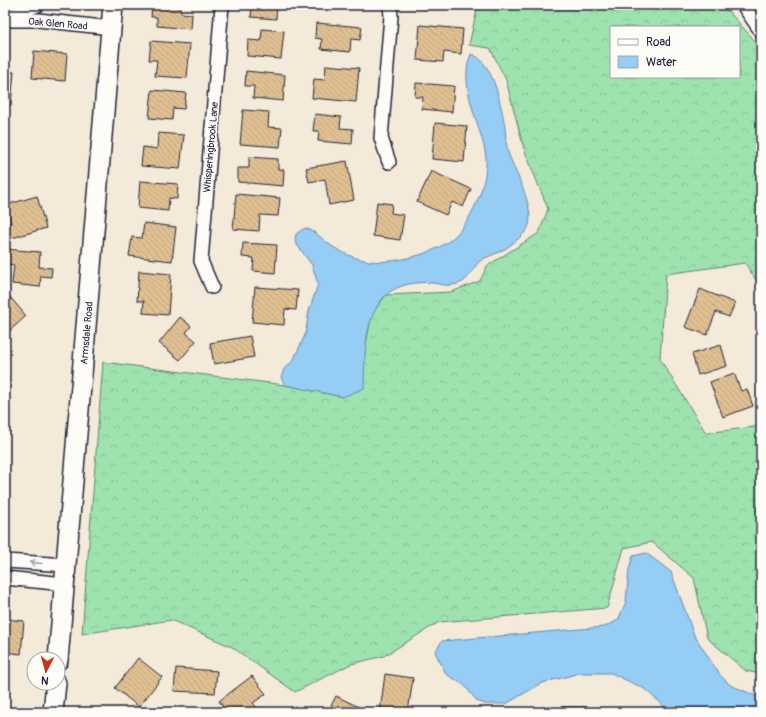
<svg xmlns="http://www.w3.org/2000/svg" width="766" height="717" font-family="Pangolin,sans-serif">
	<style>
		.forest { fill: url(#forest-crowns); stroke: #608275; fill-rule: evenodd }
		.water { fill: #95cdf4; stroke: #6789aa }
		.building { fill: url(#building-back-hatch); stroke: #22223b }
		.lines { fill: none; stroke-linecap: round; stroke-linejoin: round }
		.street-casing { stroke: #22223b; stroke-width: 16 }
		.secondary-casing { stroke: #22223b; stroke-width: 22 }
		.street { stroke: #fdfcf7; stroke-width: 13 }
		.secondary { stroke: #fdfcf7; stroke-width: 19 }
		.oneway { stroke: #9a9aa2 }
		.labels { text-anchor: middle; stroke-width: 3.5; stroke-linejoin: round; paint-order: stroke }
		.street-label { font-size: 10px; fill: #22223b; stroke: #fdfcf7 }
	</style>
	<defs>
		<pattern id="forest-crowns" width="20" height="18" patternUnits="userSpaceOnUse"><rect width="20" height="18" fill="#9ee3af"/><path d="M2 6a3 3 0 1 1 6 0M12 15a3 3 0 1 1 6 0" fill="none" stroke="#88c297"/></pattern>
		<pattern id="building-back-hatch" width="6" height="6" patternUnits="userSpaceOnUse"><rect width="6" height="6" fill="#e0c092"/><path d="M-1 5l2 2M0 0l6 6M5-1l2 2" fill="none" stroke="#c0a57f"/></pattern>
	</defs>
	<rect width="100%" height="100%" fill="#f4ead9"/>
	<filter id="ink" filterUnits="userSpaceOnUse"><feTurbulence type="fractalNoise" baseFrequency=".025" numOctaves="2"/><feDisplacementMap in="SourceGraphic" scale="8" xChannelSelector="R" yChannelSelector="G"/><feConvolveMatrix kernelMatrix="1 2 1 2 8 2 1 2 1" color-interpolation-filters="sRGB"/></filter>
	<g filter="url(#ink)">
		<path class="forest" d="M478 5H723L761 48V288L745 263 666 274 660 359 706 433 761 426V674L746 671 707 638 694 578 652 542 624 548 607 608 439 622 384 656 351 664 295 692 232 647 171 620 82 634 103 362 285 385 343 397 366 344 372 314 386 295 451 292 480 281 487 266 539 233 548 209 524 149 506 80 490 48 469 45ZM611 27H739V77H611Z"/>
		<g class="water">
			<path d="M471 54C491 60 499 97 503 116 506 127 505 141 508 152 513 169 541 216 525 232 519 239 508 248 499 252 493 255 486 257 480 261 469 271 470 284 451 285 445 286 440 284 433 283 418 281 397 284 385 296 363 319 365 358 364 388L343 397 285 385 281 378 284 369 293 361 305 335 309 311 318 284 312 265 295 242 296 234 305 228C314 231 318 235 325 241 335 249 348 256 360 259 385 267 435 255 454 237 473 219 491 177 485 151 479 121 458 85 471 54Z"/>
			<path d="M646 553 671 572 694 635 720 675 730 685 761 698V712H667L661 703 643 688 611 673H580L542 683 506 704H485L477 701 464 685 446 674 435 652 442 641 604 627 618 620 626 602 629 569 633 556Z"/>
		</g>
		<g class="building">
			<path d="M152 5H180L181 13 192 14 191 29 157 26V17H151Z"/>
			<path d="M252 5H277L276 19 251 17Z"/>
			<path d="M316 23 362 27 360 40 351 39 350 52 321 49 322 39 315 38Z"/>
			<path d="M420 25 463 29 461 54 444 52 443 62 417 60Z"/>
			<path d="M262 29 284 31 281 59 247 56 248 40 261 41Z"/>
			<path d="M151 41 190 44 187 78 155 76 157 60H149Z"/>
			<path d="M34 51 67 54 65 81 32 78Z"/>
			<path d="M326 65 359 68 356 102 312 98 314 79 325 80Z"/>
			<path d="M5 71 14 72 11 105 5 104Z"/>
			<path d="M246 71 285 75 283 101 253 98 254 86H245Z"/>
			<path d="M416 83 454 86 452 112 422 109 423 97H415Z"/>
			<path d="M152 90 186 93 184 109 173 108 172 120 149 118Z"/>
			<path d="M243 110 269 112 268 127 282 128 280 147 240 144Z"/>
			<path d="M315 114 341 117 340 128 353 129 352 144 318 141 319 131H313Z"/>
			<path d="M435 123 467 126 464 162 432 159Z"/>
			<path d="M158 133 184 135 180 169 141 166 143 147 157 149Z"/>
			<path d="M249 157 278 159V169L284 170 283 186 238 182V168H249Z"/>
			<path d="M347 161 354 200 329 205 325 179 309 182 306 168Z"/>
			<path d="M431 171 471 189 463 207 452 202 446 215 417 202Z"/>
			<path d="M140 181 178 184 177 199 169 198 168 211 138 208Z"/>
			<path d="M236 194 280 198 278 216 260 215 259 231 233 229Z"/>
			<path d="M37 196 46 228 5 240V224L11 223 6 205Z"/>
			<path d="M377 202 392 204 391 213 404 215 400 240 373 236Z"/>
			<path d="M144 223 176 227 172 261 129 256 132 237 142 238Z"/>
			<path d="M243 243 277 245 275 273 253 271 254 258 242 257Z"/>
			<path d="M5 249 40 252 39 267 52 268 51 277 41 276 40 287 12 284 14 265 5 264Z"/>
			<path d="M139 271 171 274 168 315 143 313 144 301H137Z"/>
			<path d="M255 287 298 290 296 310 285 309 284 325 252 322Z"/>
			<path d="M700 289 735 303 729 317 716 312 707 335 685 327Z"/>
			<path d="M5 291 26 316 5 335Z"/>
			<path d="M180 317 191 326 186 333 196 341 180 360 159 343Z"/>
			<path d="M250 336 254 357 214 364 210 343Z"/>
			<path d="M721 345 727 366 698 375 692 354Z"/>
			<path d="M734 373 741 391 747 389 753 406 723 417 710 382Z"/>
			<path d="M5 619 24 621 21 654 5 652Z"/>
			<path d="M138 658 162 677 139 707 115 688Z"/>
			<path d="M176 668 217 671 215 693 174 691Z"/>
			<path d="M385 674 413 678 408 712H380Z"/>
			<path d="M252 676 266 694 253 703 260 712H227L219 701Z"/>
			<path d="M336 696 363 709 362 712H328Z"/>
			<rect x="561" y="707" width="29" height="5"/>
		</g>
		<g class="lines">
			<g class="street-casing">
				<g id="street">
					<path d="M743 5 761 31"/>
					<path d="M6 17 38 5"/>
					<path d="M5 20H38L112 28"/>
					<path d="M389 162 381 138 391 16 390 5"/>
					<path d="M212 287 201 261 222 5"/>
					<path d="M5 561 67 565"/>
					<path d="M5 578 65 584"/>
				</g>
			</g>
			<g class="secondary-casing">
				<g id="secondary">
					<path d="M58 660 113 5"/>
					<path d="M53 712 56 683"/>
				</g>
			</g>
			<use href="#street" class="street"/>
			<use href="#secondary" class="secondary"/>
		</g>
		<defs><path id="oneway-shaft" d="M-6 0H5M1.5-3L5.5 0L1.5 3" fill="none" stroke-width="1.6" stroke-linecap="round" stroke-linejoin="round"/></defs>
		<use class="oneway" href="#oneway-shaft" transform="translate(36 563) rotate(-175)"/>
	</g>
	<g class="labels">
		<g class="street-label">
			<text transform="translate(58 23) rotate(5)" y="4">Oak Glen Road</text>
			<text transform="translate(210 147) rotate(-85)" y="4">Whisperingbrook Lane</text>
			<text transform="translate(86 333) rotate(-85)" y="4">Armsdale Road</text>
		</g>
	</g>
	<rect width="766" height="717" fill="none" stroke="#fdfcf7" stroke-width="20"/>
	<rect x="10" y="10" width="746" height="697" fill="none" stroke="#22223b" stroke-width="1.5" filter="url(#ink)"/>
	<rect x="610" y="26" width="130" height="52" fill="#fdfcf7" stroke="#a5a5ac"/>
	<rect x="618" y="39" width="20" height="6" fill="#fdfcf7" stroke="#a5a5ac"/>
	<text x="646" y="46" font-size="12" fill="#22223b">Road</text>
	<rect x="618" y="56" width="20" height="12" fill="#95cdf4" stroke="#a5a5ac"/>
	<text x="646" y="66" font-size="12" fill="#22223b">Water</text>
	<g transform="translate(46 671) rotate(186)"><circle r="19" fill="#fdfcf7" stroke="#a5a5ac"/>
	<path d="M0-3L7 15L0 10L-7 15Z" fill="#c8321e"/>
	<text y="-6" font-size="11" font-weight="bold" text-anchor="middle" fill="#22223b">N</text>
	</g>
</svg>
